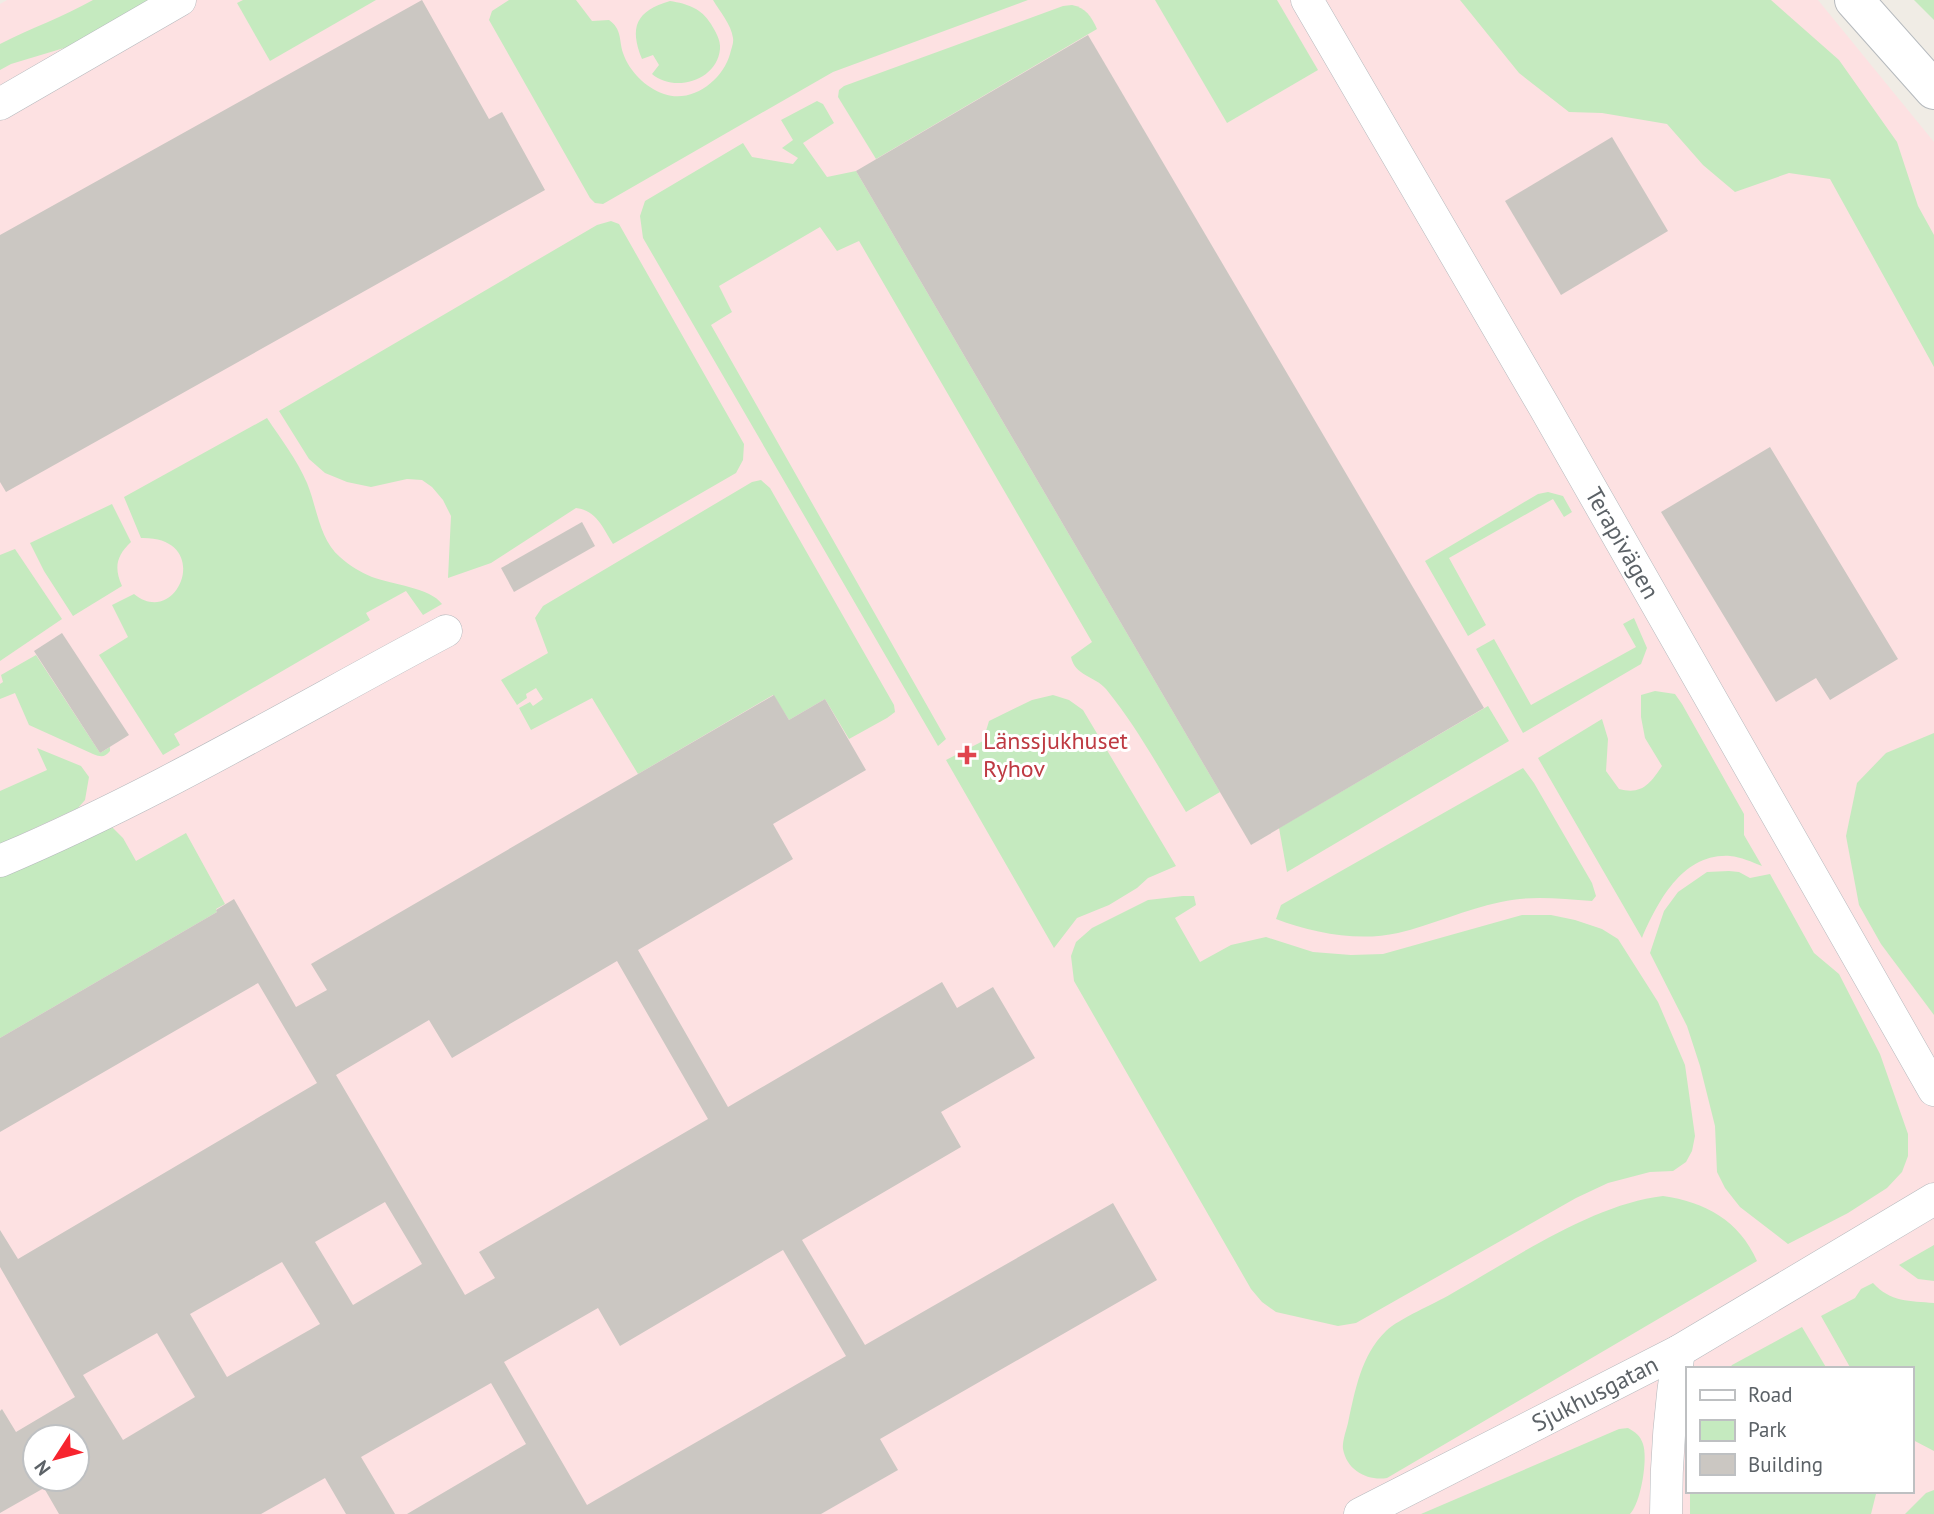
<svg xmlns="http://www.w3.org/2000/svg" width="1934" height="1514" font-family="'PT Sans',sans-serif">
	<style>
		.medical { fill: #fde1e2; fill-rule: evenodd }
		.green { fill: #c5eabf }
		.building { fill: #cbc7c2; fill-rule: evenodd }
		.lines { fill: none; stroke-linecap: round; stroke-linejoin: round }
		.minor-casing { stroke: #b5b9bd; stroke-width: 33 }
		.tertiary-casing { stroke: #b5b9bd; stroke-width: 40 }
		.minor { stroke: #fff; stroke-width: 32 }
		.tertiary { stroke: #fff; stroke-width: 38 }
		.health-dot { fill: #e0444e; stroke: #fff; stroke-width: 2.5 }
		.labels { text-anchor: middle; stroke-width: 6; stroke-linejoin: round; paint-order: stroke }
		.street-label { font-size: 24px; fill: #5c6267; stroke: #fff }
		.health-label { font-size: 24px; fill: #be3a42; stroke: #fff; text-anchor: start }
	</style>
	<rect width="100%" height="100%" fill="#f0ece5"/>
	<path class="medical" d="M7 0H1818L1934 142V1514H0V4ZM1687 1369H1911V1491H1687ZM35 1437H77V1479H35Z"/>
	<g class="green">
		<path d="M93 0H153L74 45 11 64 0 70V44C31 28 63 17 93 0Z"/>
		<path d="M243 0H376L270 61 237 3Z"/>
		<path d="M509 0H576L592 21 609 20C622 29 619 40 623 53 629 71 646 88 664 94 692 104 723 80 730 54 731 49 734 43 733 38 731 24 720 12 713 0H1028L833 72 603 204 595 203 590 198 489 20 492 11Z"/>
		<path d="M1155 0H1277L1318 70 1227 123Z"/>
		<path d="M1460 0H1771L1839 60 1897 142 1918 206 1934 235V367L1830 179 1789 173 1735 192 1703 165 1667 124 1602 113 1569 112 1519 73Z"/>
		<path d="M1914 0H1934V20Z"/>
		<path d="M670 1C688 4 701 8 711 24 715 31 721 40 720 49 717 81 674 93 652 74L659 65 653 55 642 59C629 27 636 11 670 1Z"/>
		<path d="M1072 5C1086 8 1091 16 1097 29L876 159 838 97 839 90 844 86 1063 6Z"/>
		<path d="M817 101 823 104 834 123 803 143 827 177 856 171 1220 792 1186 812C1160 770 1137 727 1106 689 1095 676 1075 676 1071 657L1092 642 859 241 837 251 820 227 719 286 732 312 711 325 946 739 938 746 643 238 640 216 645 201 743 143 752 157 793 164 798 158 782 148 793 140 781 120Z"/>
		<path d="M611 221 619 224 744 444 743 460 736 473 613 544C603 528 596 510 576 508L491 563 448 578 451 516 443 500 432 487 422 480 407 479 371 487 347 482 325 473 309 459 279 411 597 225Z"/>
		<path d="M267 418C281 439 297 460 307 483 317 507 319 539 340 557 350 566 360 572 372 577 391 584 431 588 442 604L423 615 406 591 366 613 370 620 174 734 180 745 163 755 99 655 128 637 112 605 134 594C178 630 215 536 141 538L124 497Z"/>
		<path d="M761 480 770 488 894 705 895 712 887 718 849 739 825 699 789 720 773 695 638 774 592 698 531 730 519 708 530 702 533 706 543 699 536 688 526 694 527 698 517 705 501 680 548 653 535 618 543 606 752 482Z"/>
		<path d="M1548 492 1563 496 1572 512 1564 517 1553 499 1449 558 1486 625 1468 636 1425 561 1538 494Z"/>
		<path d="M112 504 131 542C116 556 114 568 122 586L73 616 44 571 30 543Z"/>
		<path d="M15 549 62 619 0 661V555Z"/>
		<path d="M1634 618 1647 648 1641 664 1523 733 1476 649 1494 639 1531 705 1636 647 1623 624Z"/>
		<path d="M36 655 100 753 110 747V751C104 758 101 757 93 754L29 725 15 693 0 699V684L3 682 1 675Z"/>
		<path d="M1655 691 1675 694 1682 704 1744 814V835L1762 866C1752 862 1741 857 1730 856 1683 853 1658 901 1642 938L1538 758 1602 719 1608 739 1606 771 1619 789C1642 795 1650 784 1662 766L1645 738 1641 717V695Z"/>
		<path d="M1053 695 1069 700 1083 710 1176 866 1148 878 1137 888 1109 905 1077 918 1054 948 946 760 983 741 989 721 1032 700Z"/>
		<path d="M1488 706 1509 741 1287 872 1279 828Z"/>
		<path d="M1934 733V1015L1881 944 1859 905 1846 836 1857 783 1886 753Z"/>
		<path d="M37 748 81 766 89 777 85 800 78 808 0 844V791L47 770Z"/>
		<path d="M1523 768 1534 783 1592 883 1596 896 1592 901C1560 899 1532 895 1501 902 1466 909 1432 925 1398 933 1358 942 1313 933 1276 919L1281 905Z"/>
		<path d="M112 827 123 838 136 861 186 833 225 904 216 909 217 912 0 1038V869Z"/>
		<path d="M1729 871 1739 872 1750 878 1770 874 1814 953 1839 974 1880 1054 1908 1134V1156L1902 1172 1887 1188 1848 1213 1788 1244 1740 1207 1725 1188 1717 1172 1715 1126 1700 1066 1687 1026 1650 953 1664 911 1678 892 1707 872Z"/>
		<path d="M1183 896H1194L1196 905 1175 918 1200 962 1231 945 1266 937 1313 952 1351 955 1383 954 1522 915H1551L1575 920 1602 929 1618 939 1658 1002 1685 1065 1695 1136 1692 1151 1686 1162 1673 1171 1650 1172 1608 1183 1576 1198 1356 1323 1338 1326 1276 1312 1262 1302 1251 1289 1074 981 1071 956 1076 942 1092 928 1148 900Z"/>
		<path d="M1663 1196C1705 1202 1739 1220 1757 1261L1387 1478C1368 1481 1347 1471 1343 1449 1342 1442 1346 1431 1348 1423 1355 1391 1361 1355 1386 1331 1400 1318 1434 1304 1451 1294 1513 1259 1593 1204 1663 1196Z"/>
		<path d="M1934 1245V1281L1918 1279 1899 1265Z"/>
		<path d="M1873 1283C1890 1302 1910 1301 1934 1303V1451L1911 1439V1369H1851L1821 1316 1855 1298 1861 1289Z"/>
		<path d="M1802 1327 1827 1369H1729L1732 1365Z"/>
		<path d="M1628 1428C1635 1432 1640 1435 1643 1444 1648 1459 1641 1502 1630 1514H1421L1619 1429Z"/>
		<path d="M1934 1490V1514H1905L1926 1493Z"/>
		<path d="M1690 1491H1876V1494L1871 1514H1690Z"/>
	</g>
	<g class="building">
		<path d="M422 0 489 119 502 112 545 190 6 492 0 482V235Z"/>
		<path d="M1088 35 1484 708 1251 845 856 171Z"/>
		<path d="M1612 137 1668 231 1561 295 1505 201Z"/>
		<path d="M1770 447 1898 659 1830 700 1816 678 1776 702 1661 512Z"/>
		<path d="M582 522 595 546 514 592 501 568Z"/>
		<path d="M62 633 129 735 100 753 34 651Z"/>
		<path d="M774 695 789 720 825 699 866 770 773 824 793 859 638 950 728 1107 942 982 957 1008 993 987 1035 1058 941 1112 961 1147 802 1240 865 1345 1113 1203 1157 1280 880 1439 898 1470 821 1514H407L526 1444 491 1383 361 1457 395 1514H346L325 1478 261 1514H59L44 1488 0 1513V1411L2 1409 16 1432 75 1397 0 1267V1230L18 1259 317 1083 258 983 0 1132V1038L217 912 216 910 234 899 296 1007 327 990 311 964ZM617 961 708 1119 479 1252 495 1278 465 1295 336 1075 429 1020 452 1058ZM385 1202 422 1264 353 1305 315 1242ZM783 1250 846 1356 587 1505 504 1362 598 1308 620 1346ZM282 1262 320 1324 227 1377 190 1314ZM157 1333 195 1397 123 1440 83 1375ZM35 1437H77V1479H35Z"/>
	</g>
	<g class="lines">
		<g class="minor-casing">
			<g id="minor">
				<path id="s1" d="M1307 0 1545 408 1934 1090"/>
				<path d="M0 104 180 0"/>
				<path d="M0 861C154 796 299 709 446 631"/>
				<path id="s2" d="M1360 1514 1679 1351 1934 1199"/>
				<path d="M1666 1514C1666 1459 1670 1406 1679 1351"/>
			</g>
		</g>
		<g class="tertiary-casing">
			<path id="tertiary" d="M1854 0 1934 90"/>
		</g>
		<use href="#minor" class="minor"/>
		<use href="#tertiary" class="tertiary"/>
	</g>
	<path class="health-dot" d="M963.5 744.5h7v7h7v7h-7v7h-7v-7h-7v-7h7z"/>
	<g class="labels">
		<g class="street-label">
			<text dy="8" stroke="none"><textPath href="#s1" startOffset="628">Terapivägen</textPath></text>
			<text dy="8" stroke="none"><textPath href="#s2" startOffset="264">Sjukhusgatan</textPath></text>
		</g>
		<g class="health-label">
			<text x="983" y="749">Länssjukhuset<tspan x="983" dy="28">Ryhov</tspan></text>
		</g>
	</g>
	<rect x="1686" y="1367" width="228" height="126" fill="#ffffff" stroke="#bec0c2" stroke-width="2"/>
	<rect x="1700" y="1390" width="35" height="10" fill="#ffffff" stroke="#bec0c2" stroke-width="2"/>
	<text x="1748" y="1402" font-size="21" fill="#5c6267">Road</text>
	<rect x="1700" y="1420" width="35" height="21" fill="#c5eabf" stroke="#bec0c2" stroke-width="2"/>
	<text x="1748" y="1437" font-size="21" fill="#5c6267">Park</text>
	<rect x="1700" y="1454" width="35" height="21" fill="#cbc7c2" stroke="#bec0c2" stroke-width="2"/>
	<text x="1748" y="1472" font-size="21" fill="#5c6267">Building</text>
	<g transform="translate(56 1458) rotate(234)"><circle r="33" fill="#ffffff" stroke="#bec0c2" stroke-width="2"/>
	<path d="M0-5L12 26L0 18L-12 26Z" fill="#f7242e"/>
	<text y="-10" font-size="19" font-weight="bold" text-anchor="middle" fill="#5c6267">N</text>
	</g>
</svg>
